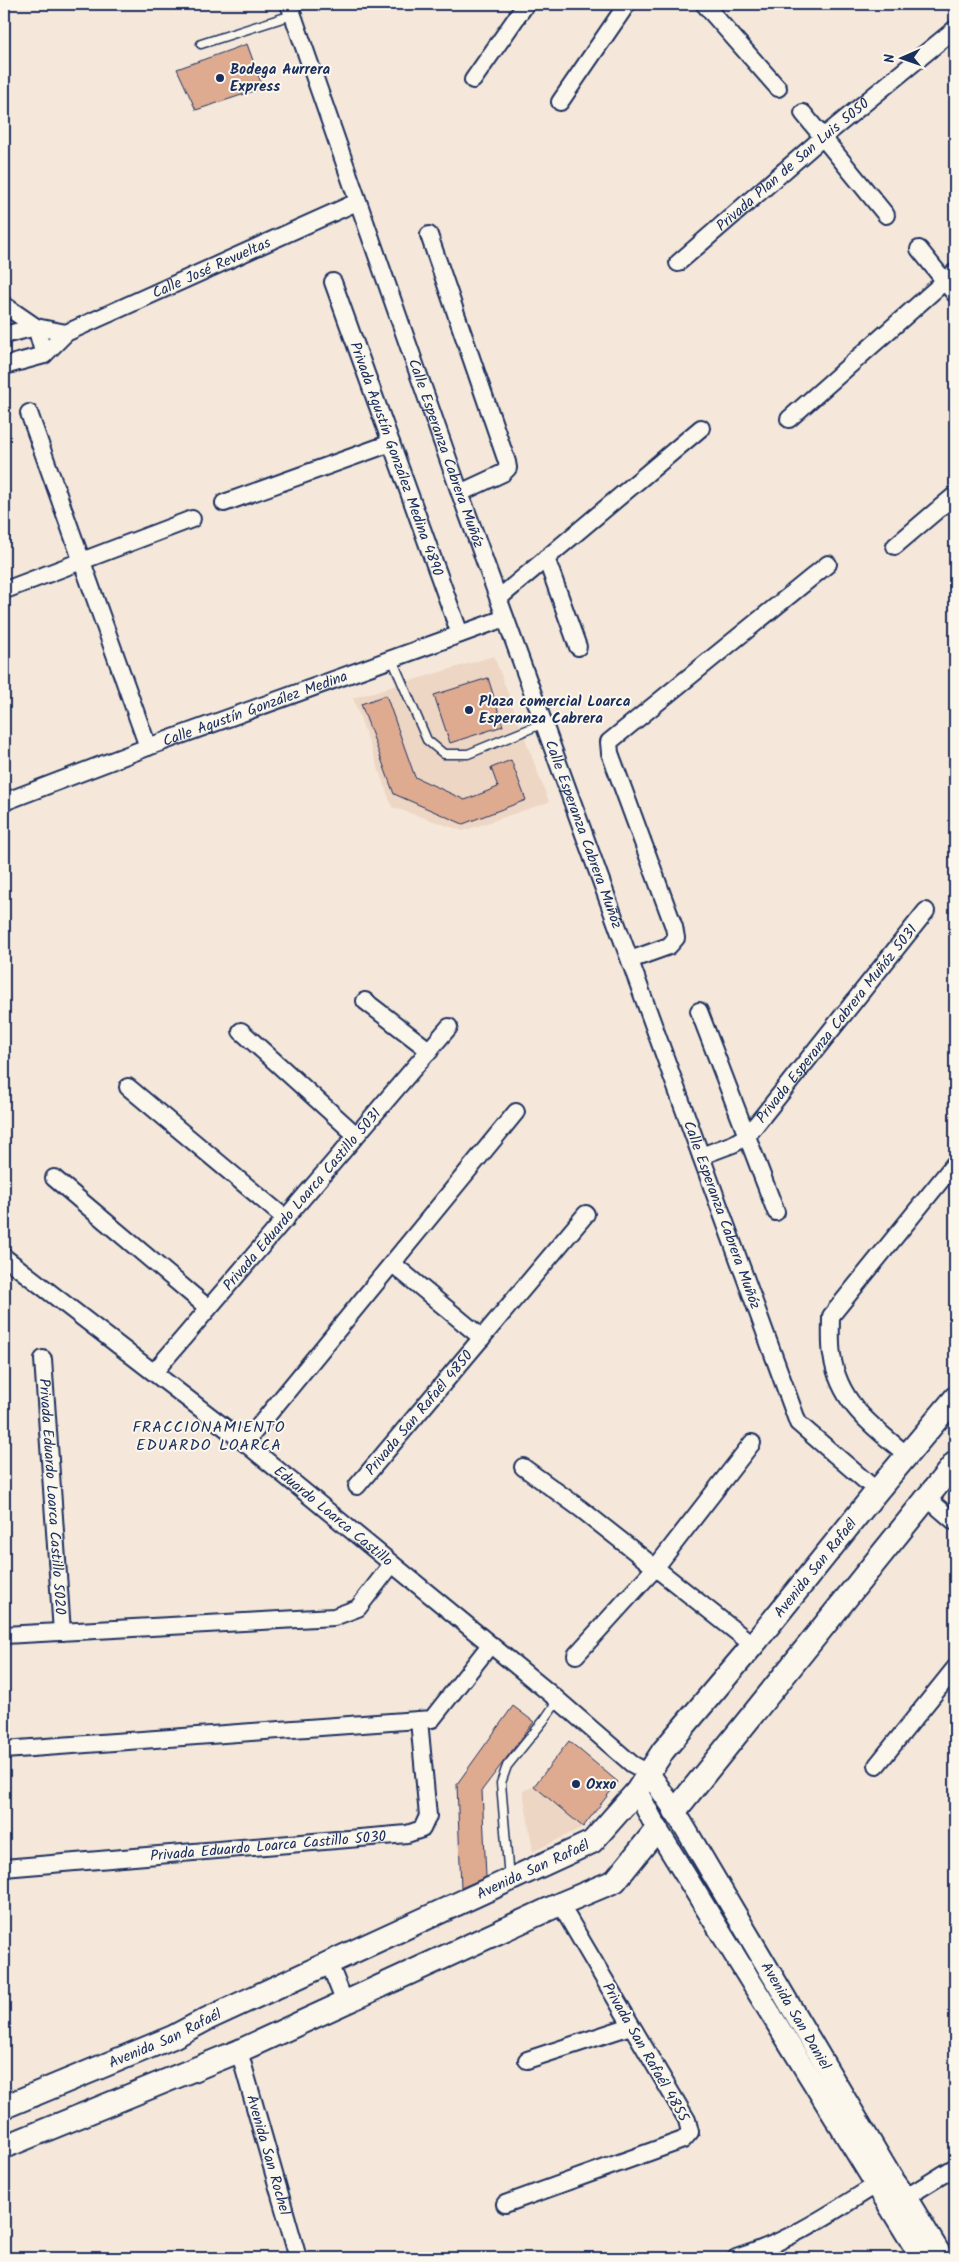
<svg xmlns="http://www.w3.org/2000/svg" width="959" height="2262" font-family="Kalam,sans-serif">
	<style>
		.built { fill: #eed6c4 }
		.building { fill: #deab91; stroke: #1b2f5e }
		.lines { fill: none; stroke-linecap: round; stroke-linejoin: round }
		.service-casing { stroke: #1b2f5e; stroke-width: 11 }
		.minor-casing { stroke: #1b2f5e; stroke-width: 20 }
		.tertiary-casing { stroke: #1b2f5e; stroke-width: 24 }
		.secondary-casing { stroke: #1b2f5e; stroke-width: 26 }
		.service { stroke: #fbf7ec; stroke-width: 8 }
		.minor { stroke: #fbf7ec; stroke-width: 16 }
		.tertiary { stroke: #fbf7ec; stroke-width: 20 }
		.secondary { stroke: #fbf7ec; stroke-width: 22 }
		.poi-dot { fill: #1b2f5e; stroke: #fbf7ec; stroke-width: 2 }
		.labels { text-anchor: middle; stroke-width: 4; stroke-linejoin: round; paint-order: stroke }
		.poi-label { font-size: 15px; font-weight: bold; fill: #1b2f5e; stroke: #fbf7ec; text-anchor: start }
		.street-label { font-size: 15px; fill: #1b2f5e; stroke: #fbf7ec }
		.neighbourhood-label { font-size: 16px; letter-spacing: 1px; fill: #1b2f5e; stroke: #fbf7ec }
	</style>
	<rect width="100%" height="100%" fill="#f5e8da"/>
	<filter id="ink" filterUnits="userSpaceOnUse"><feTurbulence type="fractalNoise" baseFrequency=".02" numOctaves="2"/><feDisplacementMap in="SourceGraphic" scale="10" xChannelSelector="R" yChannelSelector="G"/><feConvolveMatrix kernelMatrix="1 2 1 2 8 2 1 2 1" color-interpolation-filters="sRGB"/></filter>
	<g filter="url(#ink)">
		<g class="built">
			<path d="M494 656 549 802 463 831 392 807 353 698Z"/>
			<path d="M534 1786 583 1827 533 1852 523 1791Z"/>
		</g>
		<g class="building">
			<path d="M247 44 263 88 196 110 177 69Z"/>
			<path d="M488 678 503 726 450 743 434 695Z"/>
			<path d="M386 695 415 777 465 800 498 787 491 768 511 760 526 800 463 824 394 794 361 704Z"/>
			<path d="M513 1706 534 1722 482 1790 486 1877 461 1888 457 1784Z"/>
			<path d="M569 1741 618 1782 583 1827 534 1786Z"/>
		</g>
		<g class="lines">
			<g class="service-casing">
				<g id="service">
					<path d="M201 44 292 15"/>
					<path d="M392 659 427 740 444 754H468L544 723"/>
					<path d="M509 1879 501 1783 507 1766 545 1719 558 1700"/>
				</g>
			</g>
			<g class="minor-casing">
				<g id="minor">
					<path id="s1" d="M289 4 460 493 798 1423 877 1491"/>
					<path d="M704 4 778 88"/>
					<path d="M473 80 526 4"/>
					<path d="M560 102 627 4"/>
					<path d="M803 113 886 215"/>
					<path d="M429 235 507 462 508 468 503 473 460 493"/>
					<path d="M919 249 955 294"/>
					<path id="s2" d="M678 263 822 138 955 29"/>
					<path id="s3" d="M333 282 460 634"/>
					<path d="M4 305 36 327 44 355"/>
					<path d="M4 335 36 327 66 333"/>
					<path id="s4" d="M4 366 44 355 66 333 357 202"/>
					<path d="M29 413 148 747"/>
					<path d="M789 419 955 272"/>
					<path d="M224 503 391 443"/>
					<path d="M895 546 955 495"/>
					<path d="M546 558 578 647"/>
					<path d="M8 589 192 519"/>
					<path d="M499 598 701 428"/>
					<path id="s5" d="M4 802 148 747 505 618"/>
					<path d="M630 960 669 946 676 938 674 927 610 753 609 742 828 564"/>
					<path d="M365 1001 430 1051"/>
					<path d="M699 1011 776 1212"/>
					<path d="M241 1031 356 1135"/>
					<path d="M128 1087 286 1219"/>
					<path id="s6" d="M701 1156 733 1144 747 1136 926 911"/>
					<path d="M54 1178 208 1308"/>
					<path id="s7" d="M4 1257 245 1443 558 1700 632 1764 649 1773"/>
					<path d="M393 1264 482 1338"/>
					<path id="s8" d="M43 1359 62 1632"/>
					<path id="s9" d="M155 1371 449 1027"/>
					<path d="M245 1443 516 1112"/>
					<path d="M907 1455C872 1426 839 1403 832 1355 830 1343 831 1329 831 1316L955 1163"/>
					<path d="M523 1467 581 1509 753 1645"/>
					<path id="s10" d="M357 1486 586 1214"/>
					<path d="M927 1498 955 1522"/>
					<path d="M4 1635 334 1617 358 1608 392 1564"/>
					<path d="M576 1655 656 1567 752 1443"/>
					<path d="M4 1750 432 1719 490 1645"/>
					<path d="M877 1765 955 1668"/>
					<path id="s11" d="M4 1868 407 1834 422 1829 428 1816 419 1720"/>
					<path d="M329 1963 345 2003"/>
					<path id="s12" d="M239 2051 298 2258"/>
					<path d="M527 2060 631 2026"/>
					<path d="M897 2203 955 2167"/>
					<path d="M505 2204 683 2140 690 2132 687 2120 560 1904"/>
					<path d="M736 2258C792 2241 837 2209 887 2178"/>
				</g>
			</g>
			<g class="tertiary-casing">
				<g id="tertiary">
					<path id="s13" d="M649 1773 675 1811 891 2176 906 2197 943 2258"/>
					<path d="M637 1791 657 1829 921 2258"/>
				</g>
			</g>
			<g class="secondary-casing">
				<g id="secondary">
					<path d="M675 1811 955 1463"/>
					<path id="s14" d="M4 2107 173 2037 207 2019 592 1842 637 1791 663 1751 753 1645 877 1491 955 1398"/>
					<path d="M4 2147 239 2051 560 1904 615 1881 657 1829"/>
				</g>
			</g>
			<use href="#service" class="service"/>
			<use href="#minor" class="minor"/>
			<use href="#tertiary" class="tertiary"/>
			<use href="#secondary" class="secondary"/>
		</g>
	</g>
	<g class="poi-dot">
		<circle cx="220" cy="78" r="5"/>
		<circle cx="469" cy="710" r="5"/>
		<circle cx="576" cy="1784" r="5"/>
	</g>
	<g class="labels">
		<g class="poi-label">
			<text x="230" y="74">Bodega Aurrera<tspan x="230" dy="17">Express</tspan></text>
			<text x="479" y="706">Plaza comercial Loarca<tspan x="479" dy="17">Esperanza Cabrera</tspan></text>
			<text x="586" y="1789">Oxxo</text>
		</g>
		<g class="street-label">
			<text dy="5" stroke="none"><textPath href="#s2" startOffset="151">Privada Plan de San Luis 5050</textPath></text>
			<text dy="5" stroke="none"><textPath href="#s4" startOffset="232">Calle José Revueltas</textPath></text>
			<text dy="5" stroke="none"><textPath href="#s1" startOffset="476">Calle Esperanza Cabrera Muñóz</textPath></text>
			<text dy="5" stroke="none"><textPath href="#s3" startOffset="188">Privada Agustín González Medina 4890</textPath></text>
			<text dy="5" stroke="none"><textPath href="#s5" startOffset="268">Calle Agustín González Medina</textPath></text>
			<text dy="5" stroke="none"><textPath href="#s1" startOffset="881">Calle Esperanza Cabrera Muñóz</textPath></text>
			<text dy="5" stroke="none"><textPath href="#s6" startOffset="194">Privada Esperanza Cabrera Muñóz 5031</textPath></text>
			<text dy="5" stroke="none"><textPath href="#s9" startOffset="226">Privada Eduardo Loarca Castillo 5031</textPath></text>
			<text dy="5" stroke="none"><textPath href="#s1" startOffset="1286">Calle Esperanza Cabrera Muñóz</textPath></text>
			<text dy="5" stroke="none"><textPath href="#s10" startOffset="96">Privada San Rafaél 4850</textPath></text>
			<text dy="5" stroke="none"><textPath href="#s8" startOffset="138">Privada Eduardo Loarca Castillo 5020</textPath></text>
			<text dy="5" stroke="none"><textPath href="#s7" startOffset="419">Eduardo Loarca Castillo</textPath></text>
			<text dy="5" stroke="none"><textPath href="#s14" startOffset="999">Avenida San Rafaél</textPath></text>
			<text dy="5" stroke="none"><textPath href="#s11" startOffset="265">Privada Eduardo Loarca Castillo 5030</textPath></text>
			<text dy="5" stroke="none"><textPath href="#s14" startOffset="580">Avenida San Rafaél</textPath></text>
			<text dy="5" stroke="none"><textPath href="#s13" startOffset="284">Avenida San Daniel</textPath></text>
			<text dy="5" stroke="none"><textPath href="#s14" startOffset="175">Avenida San Rafaél</textPath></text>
			<text transform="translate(646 2052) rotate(60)" y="5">Privada San Rafaél 4855</text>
			<text dy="5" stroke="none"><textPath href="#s12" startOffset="108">Avenida San Rochel</textPath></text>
		</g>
		<g class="neighbourhood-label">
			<text x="209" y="1432">FRACCIONAMIENTO<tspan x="209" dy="18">EDUARDO LOARCA</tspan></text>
		</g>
	</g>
	<rect width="959" height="2262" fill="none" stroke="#fbf7ec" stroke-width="20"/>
	<rect x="10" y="10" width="939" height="2242" fill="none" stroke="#1b2f5e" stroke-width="2" filter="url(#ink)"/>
	<g transform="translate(902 58) rotate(268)" stroke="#fbf7ec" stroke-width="4" paint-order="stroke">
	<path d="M0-4L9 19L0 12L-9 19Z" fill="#1b2f5e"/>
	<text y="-8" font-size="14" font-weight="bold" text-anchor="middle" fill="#1b2f5e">N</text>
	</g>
</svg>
